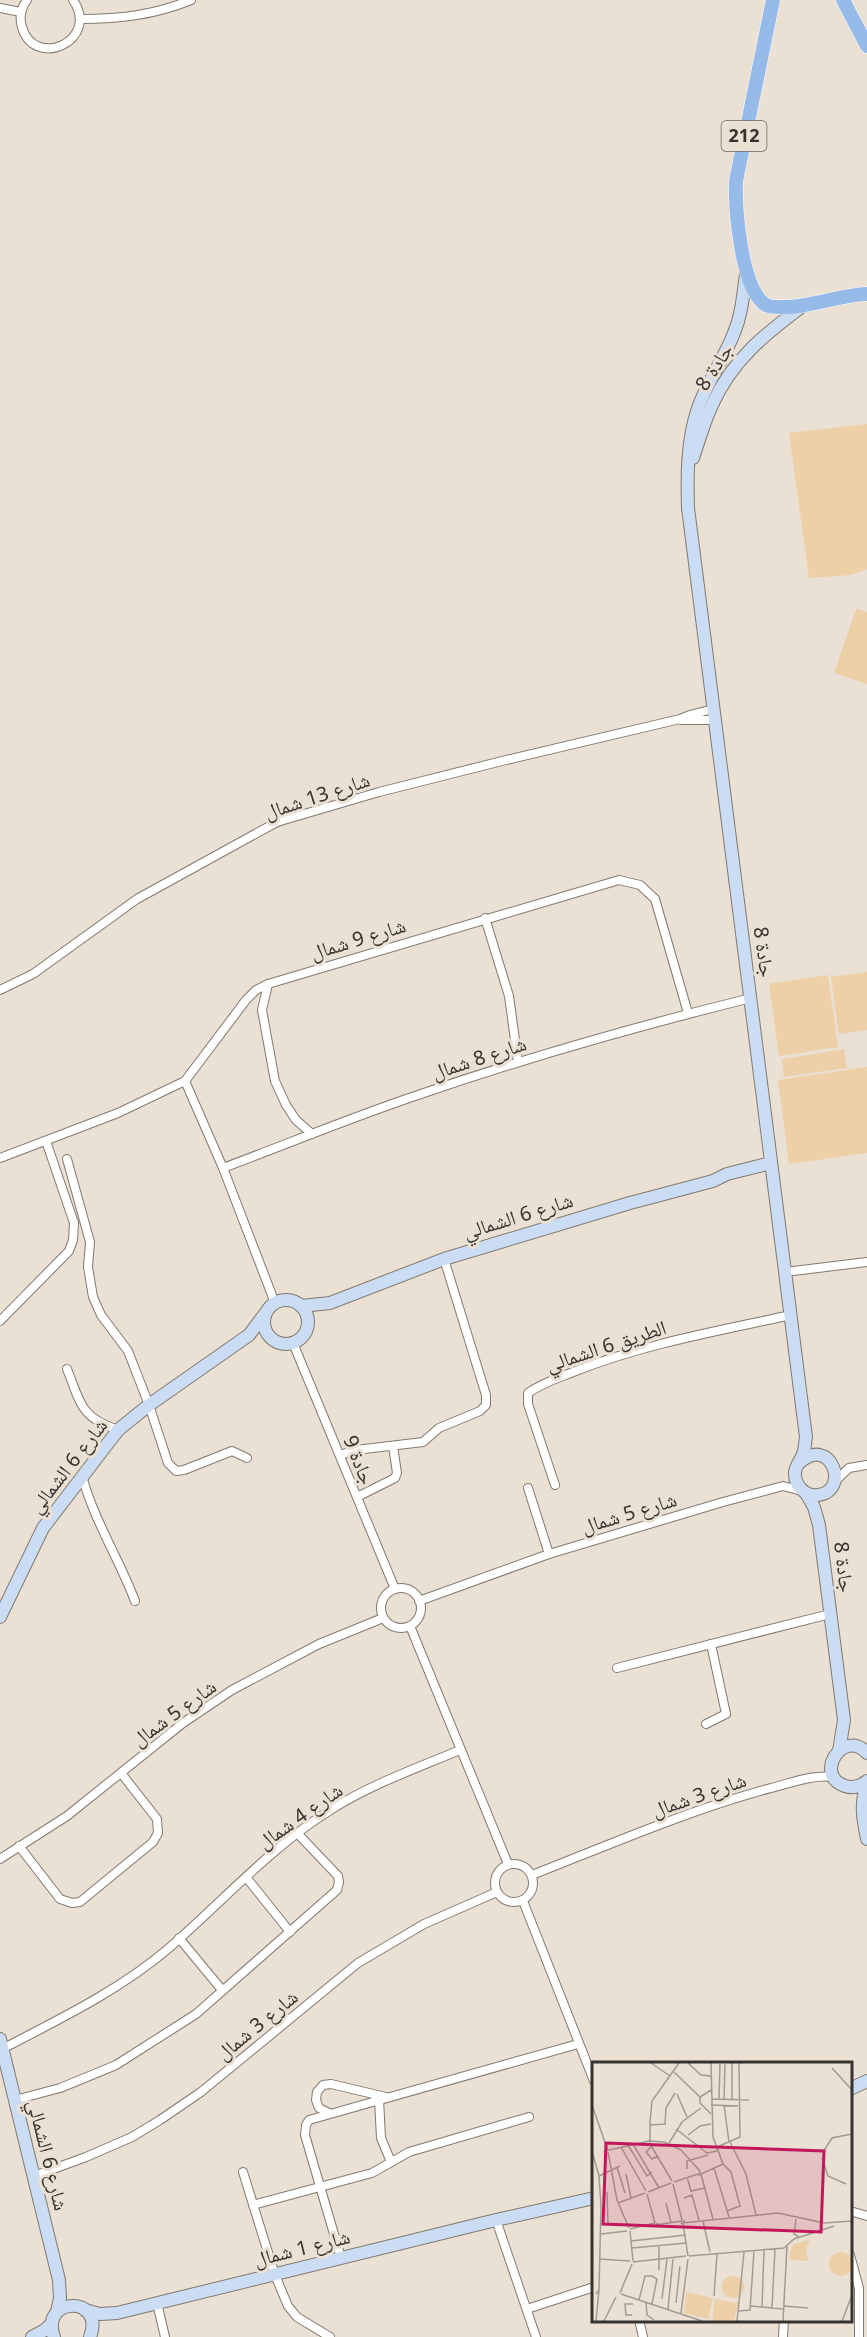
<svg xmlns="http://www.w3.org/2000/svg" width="867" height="2337" font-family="'Noto Sans','Noto Naskh Arabic',sans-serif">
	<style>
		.green { fill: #edcfa8 }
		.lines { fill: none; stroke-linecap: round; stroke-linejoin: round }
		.street-casing { stroke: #82796d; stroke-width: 10 }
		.secondary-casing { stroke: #82796d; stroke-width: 14 }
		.primary-casing { stroke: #fff; stroke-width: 15 }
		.street { stroke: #fff; stroke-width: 8 }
		.secondary { stroke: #cbddf4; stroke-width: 12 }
		.primary { stroke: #97bbe9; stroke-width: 14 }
		.labels { text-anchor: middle; stroke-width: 6; stroke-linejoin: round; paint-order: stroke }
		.shield { fill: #eae0d3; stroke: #6d6760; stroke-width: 1.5 }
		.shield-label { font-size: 18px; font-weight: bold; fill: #37332e }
		.street-label { font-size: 20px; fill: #37332e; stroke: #eae0d3 }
		.inset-road { fill: none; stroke: #a29b91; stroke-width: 1.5 }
		.view { fill: #c2185b; fill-opacity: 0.15; stroke: #c2185b; stroke-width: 3 }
		.inset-edge { fill: none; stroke: #37332e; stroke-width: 3 }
	</style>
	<rect width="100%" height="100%" fill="#eae0d3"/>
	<g class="green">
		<path d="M867 424V569L851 575 809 578 789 433Z"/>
		<path d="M856 609 867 612V684L834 673Z"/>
		<path d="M867 972V1030L839 1034 831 977Z"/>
		<path d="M828 975 838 1047 779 1056 769 984Z"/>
		<path d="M844 1049 847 1068 784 1077 782 1059Z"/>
		<path d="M867 1067V1153L789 1164 778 1080Z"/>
	</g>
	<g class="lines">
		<g class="street-casing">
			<g id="street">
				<path d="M27 0C21 8 19 17 22 27 34 70 101 41 73 0"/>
				<path d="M0 8 21 12"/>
				<path d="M80 19C120 19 154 15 191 0"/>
				<path d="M681 720H714"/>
				<path d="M485 918 509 996 518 1062"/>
				<path d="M268 984 262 1010 275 1081 286 1105 296 1120 312 1134"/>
				<path d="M0 990 33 974 137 899 277 822 379 792 506 760 680 719 690 715 713 709"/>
				<path d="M185 1081 223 1168 275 1303"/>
				<path d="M0 1158 118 1113 185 1081 246 1000 256 990 268 984 619 880 640 885 655 899 688 1013"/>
				<path d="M67 1159 90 1242 88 1267 93 1297 101 1315 128 1351 149 1405 168 1463 176 1471 184 1470 232 1451 247 1458"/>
				<path d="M223 1168C287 1144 350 1118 415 1096 525 1058 638 1026 751 998"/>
				<path d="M785 1272 867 1262"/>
				<path d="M0 1321 69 1251 73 1240 74 1223 46 1141"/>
				<path d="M293 1343 395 1589"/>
				<path d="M67 1369C81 1404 80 1417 118 1430"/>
				<path d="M340 1455 356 1450 423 1442 439 1428 480 1411 486 1405V1395L444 1259"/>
				<path d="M82 1476C94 1520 119 1559 135 1601"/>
				<path d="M834 1482 849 1468 867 1465"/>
				<path d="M555 1485 528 1404V1393C542 1383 558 1378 573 1372 643 1344 718 1331 791 1315"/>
				<path d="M528 1488 549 1554"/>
				<path d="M357 1497 395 1478 397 1473 393 1446"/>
				<circle cx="401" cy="1608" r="20"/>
				<path d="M419 1601 549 1554 723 1502 783 1486 802 1491"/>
				<path d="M410 1626 508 1864"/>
				<path d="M617 1668 830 1614"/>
				<path d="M706 1724 726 1714 711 1644"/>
				<path d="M19 1846 60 1899 72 1903 80 1902 153 1842 158 1833 157 1819 121 1773"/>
				<path d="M0 1859 67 1816 183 1723 232 1690 319 1644 383 1618"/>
				<circle cx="514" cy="1883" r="19"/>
				<path d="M532 1875C611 1844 689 1810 771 1788 791 1783 813 1774 834 1777"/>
				<path d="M246 1877 290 1932"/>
				<path d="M523 1901 594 2081"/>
				<path d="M179 1938 222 1990"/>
				<path d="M2 2049C60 2019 120 1990 169 1948 222 1902 273 1845 332 1809 372 1784 417 1768 460 1750"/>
				<path d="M379 2099 381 2138 391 2162"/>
				<path d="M15 2100 60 2088 116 2065 196 2014 337 1890 339 1882 338 1876 298 1834"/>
				<path d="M329 2113 319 2108 316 2100 317 2092 323 2085 331 2084 386 2097"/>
				<path d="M243 2172 275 2275 288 2306 297 2317 330 2337"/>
				<path d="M34 2176 86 2157 132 2137 160 2120 201 2092 358 1963 424 1924 497 1892"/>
				<path d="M253 2205 372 2173 409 2152 529 2117"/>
				<path d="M850 2211 867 2216"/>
				<path d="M496 2220 536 2337"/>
				<path d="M850 2255 859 2288V2337"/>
				<path d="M341 2258 305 2135 306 2125 309 2120 578 2044"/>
				<path d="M157 2303 165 2337"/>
				<path d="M527 2309 594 2287"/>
				<path d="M639 2320 643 2337"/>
				<path d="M783 2337 784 2320"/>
			</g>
		</g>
		<g class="secondary-casing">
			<g id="secondary">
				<path d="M746 274C743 295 742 314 734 333 724 359 707 382 698 408 687 441 687 474 688 508L806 1437C805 1442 805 1447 804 1451 802 1459 796 1465 795 1472 794 1485 805 1497 818 1495 851 1491 831 1435 800 1462"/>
				<path d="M693 458C699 440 704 422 712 405 732 360 765 334 804 305"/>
				<circle cx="286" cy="1322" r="22"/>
				<path d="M301 1306 330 1303 444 1259 630 1203 713 1181 727 1174 771 1163"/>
				<path d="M806 1493 814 1507 819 1525 844 1720 839 1751"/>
				<path d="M0 1617 43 1528 118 1430 149 1405 249 1335 264 1315"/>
				<path d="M867 1753C843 1727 813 1776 845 1786 854 1789 861 1786 867 1781"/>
				<path d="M867 1783C860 1803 863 1819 867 1839"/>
				<path d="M0 2039 59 2280 60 2298 57 2312"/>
				<path d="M850 2089 867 2081"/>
				<path d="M85 2310 100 2314 117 2313 496 2220 594 2198"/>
				<path d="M32 2337 45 2330 52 2323"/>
				<path d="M54 2337C39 2296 106 2295 90 2337"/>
			</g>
		</g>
		<g class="primary-casing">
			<g id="primary">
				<path d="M773 0 736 181C735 208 741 290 766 305 769 307 776 307 780 307 809 308 838 295 867 294"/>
				<path d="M843 0 867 46"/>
			</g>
		</g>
		<use href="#street" class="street"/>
		<use href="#secondary" class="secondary"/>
		<use href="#primary" class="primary"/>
	</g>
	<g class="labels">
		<rect class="shield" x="721.5" y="121" width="45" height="30" rx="4.5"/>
		<g class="shield-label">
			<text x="744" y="142">212</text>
		</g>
		<g class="street-label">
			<text transform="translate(714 367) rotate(-57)" y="7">جادة 8</text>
			<text transform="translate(317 796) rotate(-18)" y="7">شارع 13 شمال</text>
			<text transform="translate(358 939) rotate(-17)" y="7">شارع 9 شمال</text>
			<text transform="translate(764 952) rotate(82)" y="7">جادة 8</text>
			<text transform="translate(479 1058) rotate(-18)" y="7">شارع 8 شمال</text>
			<text transform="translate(518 1216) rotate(-17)" y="7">شارع 6 الشمالي</text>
			<text transform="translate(606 1346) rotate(-18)" y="7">الطريق 6 الشمالي</text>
			<text transform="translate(359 1460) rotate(68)" y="7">جادة 9</text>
			<text transform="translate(68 1466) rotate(-52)" y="7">شارع 6 الشمالي</text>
			<text transform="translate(629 1513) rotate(-17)" y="7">شارع 5 شمال</text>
			<text transform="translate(844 1567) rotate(83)" y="7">جادة 8</text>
			<text transform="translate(174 1713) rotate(-36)" y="7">شارع 5 شمال</text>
			<text transform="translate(699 1795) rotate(-19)" y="7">شارع 3 شمال</text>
			<text transform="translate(300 1816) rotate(-35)" y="7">شارع 4 شمال</text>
			<text transform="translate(257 2025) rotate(-39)" y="7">شارع 3 شمال</text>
			<text transform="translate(48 2155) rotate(76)" y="7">شارع 6 الشمالي</text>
			<text transform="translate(302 2248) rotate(-14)" y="7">شارع 1 شمال</text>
		</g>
	</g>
	<g transform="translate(592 2062)">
		<rect width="260" height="260" fill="#eae0d3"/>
		<path d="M218 177 214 187 216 199 197 198 200 183ZM237 202a12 12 0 1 1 24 0a12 12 0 1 1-24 0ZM130 225a11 11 0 1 1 22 0a11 11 0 1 1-22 0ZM95 230 121 236 116 257 92 251ZM123 237 146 241 142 259H120Z" fill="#edcfa8"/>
		<path class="inset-road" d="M59 1 78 14M96 1 109 13 119 14M119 1 121 75 131 102 139 110 148 144 135 149M240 6 260 28M82 10 108 35M85 32 95 55M120 37 157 38M127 37 128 1M132 37 133 2M140 37V1M0 43 15 86M119 43 146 44M132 43 137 80M119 52 108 41V35L119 28M58 63 73 62 74 46 83 31M84 67 115 91 125 89M96 73 108 64 119 62M138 80 154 112 164 153M77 81 90 60 109 46M41 82 67 126M36 83 55 114 60 110M60 84 54 90 60 97 66 94M29 85 54 129M125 85 148 75 147 1M16 86 13 89 57 79 72 80 89 88 108 109M0 89 7 114 9 144 7 228M16 90 25 138 37 166M231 90 240 76 260 72M230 96 236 114 254 122M25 105 33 131M122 106 137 155M95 107V99L116 93M108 109 107 113 131 102M34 112 39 136M109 112 121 157M7 114 28 104M95 115 99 129 113 126M80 119 58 82V60L60 39 87 1M82 120 106 112M81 122 90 158M15 130 16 161M56 130 79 121M55 132 63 161M92 136 100 133 107 158M26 141 53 131M74 141 79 161M204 157 202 172 207 175M93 158 90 161 186 151 232 161 260 159M111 159 118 190M66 161 63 163 90 159M91 162 96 194M38 167 63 161M38 169 41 199M9 172 35 169M39 179 94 173M40 186 95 181M97 194 192 186 202 177 242 164M8 197 38 199M41 200 94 194M67 208V185M60 214 65 217 60 242M28 231 40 202M29 232 110 259M122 234 125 192M70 237 75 197M47 238 53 214H60M54 240 55 253 62 258M84 241 88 204M159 244 191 247M191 244 216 246M170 245 172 188M180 246 183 187M76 247 81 197M147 249 158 248 162 189M89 251 96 197M40 253H34L33 242H41M4 259 7 228 4 232M12 259 24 235M145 259 152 190M191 259 195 184M250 259 260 233"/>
		<path class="view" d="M14 81 232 89 229 170 11 162Z"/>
		<rect width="260" height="260" class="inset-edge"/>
	</g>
</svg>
